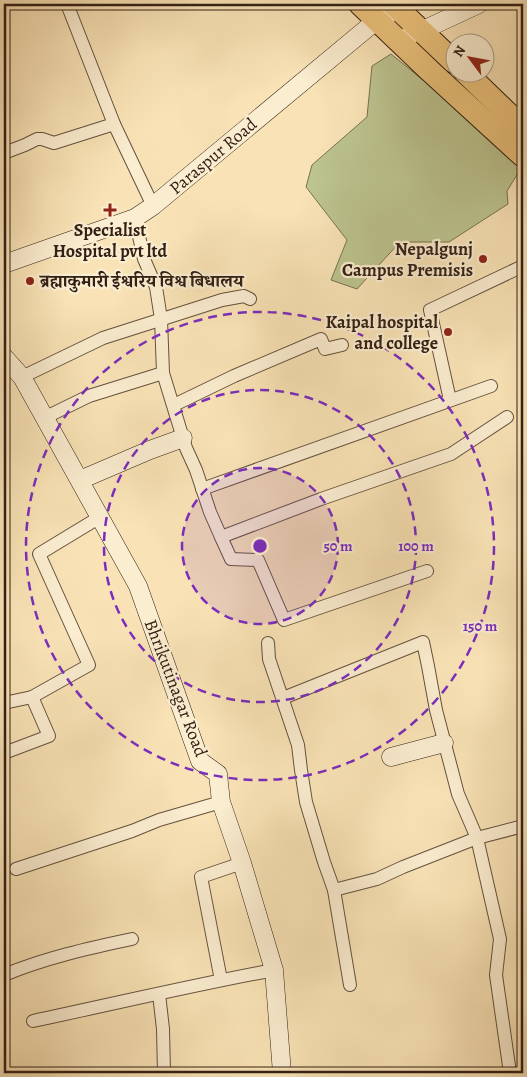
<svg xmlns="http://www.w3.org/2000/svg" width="527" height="1077" font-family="Alegreya,'Noto Serif Devanagari',serif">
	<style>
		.green { fill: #bcc48f; stroke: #777252 }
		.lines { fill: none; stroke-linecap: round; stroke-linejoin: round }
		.street-casing { stroke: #64513e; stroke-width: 14 }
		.secondary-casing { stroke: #322016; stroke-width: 19 }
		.highway-casing { stroke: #322016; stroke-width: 24 }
		.street { stroke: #fbedd0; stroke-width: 12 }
		.secondary { stroke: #fbedd0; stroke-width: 18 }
		.highway { stroke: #ecc27b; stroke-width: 22 }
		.ring { fill: none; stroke: #7b2cbf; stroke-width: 2.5; stroke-dasharray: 9 6 }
		.poi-dot { fill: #8f2418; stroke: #fbedd0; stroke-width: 2 }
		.labels { text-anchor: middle; stroke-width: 4.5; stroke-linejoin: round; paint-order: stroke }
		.street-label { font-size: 18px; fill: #322016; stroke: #fbedd0 }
		.poi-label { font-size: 18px; font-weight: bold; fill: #322016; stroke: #fbedd0; text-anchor: end }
		.centre { fill: #7b2cbf; stroke: #fbedd0; stroke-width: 2.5 }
		.ring-label { font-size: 15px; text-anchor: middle; font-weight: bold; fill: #7b2cbf; stroke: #fbedd0; stroke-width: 4.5; stroke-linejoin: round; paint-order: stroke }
	</style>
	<rect width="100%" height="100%" fill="#f9e3b6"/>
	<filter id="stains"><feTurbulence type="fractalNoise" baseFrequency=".004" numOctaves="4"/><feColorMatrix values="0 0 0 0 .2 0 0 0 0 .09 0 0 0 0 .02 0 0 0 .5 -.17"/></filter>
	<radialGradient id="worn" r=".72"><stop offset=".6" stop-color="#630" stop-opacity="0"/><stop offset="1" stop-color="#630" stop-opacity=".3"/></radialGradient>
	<path class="green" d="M391 54 514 154 520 170 507 191 508 204 449 242H400L357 289 331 280 347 240 306 187 312 165 367 117 372 66Z"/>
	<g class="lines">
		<g class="street-casing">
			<g id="street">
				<path d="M67 4 114 124 153 206"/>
				<path d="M4 153 25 145 37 139H42L54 143 114 124"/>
				<path d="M135 218 144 259 156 287 161 319 163 373 186 448 196 470 210 512 221 537 321 499 451 454 507 417"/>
				<path d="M22 377 103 338 222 300 244 296 250 299"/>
				<path d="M450 400 430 310 523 266"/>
				<path d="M174 405 234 376 321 339 325 349 342 345"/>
				<path d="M44 418 89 396 163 373"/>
				<path d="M202 489 491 386"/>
				<path d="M221 537 231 559 258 560 284 620 427 571"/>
				<path d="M268 643 269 659 298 745 301 770 306 802 324 862 334 890 377 879 403 867 477 838 523 826"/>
				<path d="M32 697 89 665 39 554 100 517"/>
				<path d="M283 698 423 642 428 666 436 710 458 794 477 838 500 939 496 975 510 1073"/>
				<path d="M4 703 32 697 49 736 4 753"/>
				<path d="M16 869 132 831 159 820 221 802"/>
				<path d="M334 890 350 985"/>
				<path d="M4 975C45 958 89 948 132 939"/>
				<path d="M221 980 201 877 242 863"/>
				<path d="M159 994 163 1029 164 1073"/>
				<path d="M33 1021C113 1004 193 985 274 970"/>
			</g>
		</g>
		<g class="secondary-casing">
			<g id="secondary">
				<path d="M410 34 421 31 479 4"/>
				<path d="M4 264 135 218 153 206 377 20 388 15"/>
				<path d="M4 357 22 377 138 586 200 761 218 774 221 802 242 863 274 970 282 1073"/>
				<path d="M80 480 150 450 183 438"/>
				<path d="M391 757 444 743"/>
			</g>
		</g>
		<g class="highway-casing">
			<g id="highway">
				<path d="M360 4 430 71 523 156"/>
				<path d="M393 4 454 62"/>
				<path d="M465 72 523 128"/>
			</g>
		</g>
		<use href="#street" class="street"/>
		<use href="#secondary" class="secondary"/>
		<use href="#highway" class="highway"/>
	</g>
	<circle cx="260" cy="546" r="78" fill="#7b2cbf" fill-opacity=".12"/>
	<g class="ring">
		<circle cx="260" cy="546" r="78"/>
		<circle cx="260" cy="546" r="156"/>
		<circle cx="260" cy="546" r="234"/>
	</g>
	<g class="poi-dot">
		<path d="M107.5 202.5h5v5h5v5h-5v5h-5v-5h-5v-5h5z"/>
		<circle cx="483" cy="259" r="5"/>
		<circle cx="30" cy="281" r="5"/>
		<circle cx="448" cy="332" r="5"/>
	</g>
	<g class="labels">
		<g class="street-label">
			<text transform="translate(213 156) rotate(-40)" y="6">Paraspur Road</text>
			<text transform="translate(176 688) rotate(69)" y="6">Bhrikutinagar Road</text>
		</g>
		<g class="poi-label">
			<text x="110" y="236" text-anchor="middle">Specialist<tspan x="110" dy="21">Hospital pvt ltd</tspan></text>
			<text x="473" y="255">Nepalgunj<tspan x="473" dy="21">Campus Premisis</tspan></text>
			<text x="40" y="287" text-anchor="start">ब्रह्माकुमारी ईश्वरिय विश्व बिधालय</text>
			<text x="438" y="328">Kaipal hospital<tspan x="438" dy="21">and college</tspan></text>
		</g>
	</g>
	<circle cx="260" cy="546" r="8" class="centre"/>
	<g class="ring-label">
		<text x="338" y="551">50 m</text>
		<text x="416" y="551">100 m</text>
		<text x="480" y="631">150 m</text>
	</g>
	<rect width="527" height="1077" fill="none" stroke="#f9e3b6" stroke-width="20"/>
	<rect x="5" y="5" width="517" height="1067" fill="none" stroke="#322016" stroke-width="2.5"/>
	<rect x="10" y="10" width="507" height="1057" fill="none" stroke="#322016"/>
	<g transform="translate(470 58) rotate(302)"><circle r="24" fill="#fbedd0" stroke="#ab9b86"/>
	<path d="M0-4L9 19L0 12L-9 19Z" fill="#8f2418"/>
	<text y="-8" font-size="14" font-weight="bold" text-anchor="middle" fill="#322016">N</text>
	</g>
	<rect width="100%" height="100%" filter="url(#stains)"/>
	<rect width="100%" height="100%" fill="url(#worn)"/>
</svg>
